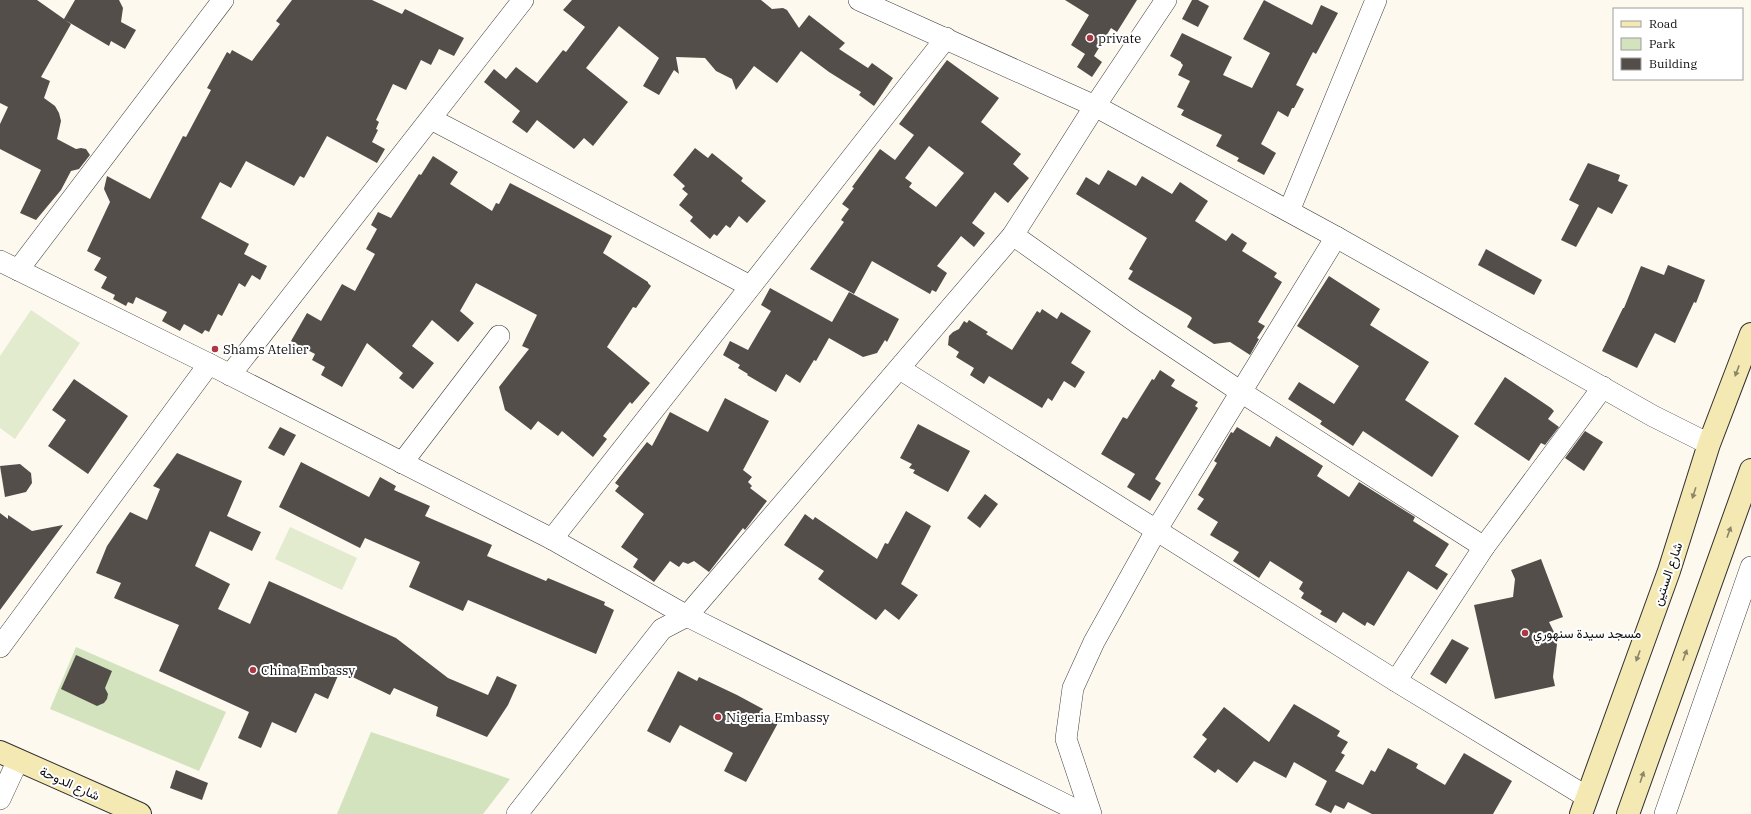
<svg xmlns="http://www.w3.org/2000/svg" width="1751" height="814" font-family="'IBM Plex Serif',Vazirmatn,serif">
	<style>
		.green { fill: #d3e3bd }
		.pitch { fill: #e3ebce }
		.building { fill: #544e4b; fill-rule: evenodd }
		.lines { fill: none; stroke-linecap: round; stroke-linejoin: round }
		.street-casing { stroke: #404040; stroke-width: 22 }
		.secondary-casing { stroke: #2f2f2f; stroke-width: 24 }
		.street { stroke: #fff; stroke-width: 21 }
		.secondary { stroke: #f4e9b3; stroke-width: 22 }
		.oneway { fill: #8c8668 }
		.poi-dot { fill: #ab3844; stroke: #fff; stroke-width: 1.5 }
		.labels { text-anchor: middle; stroke-width: 4; stroke-linejoin: round; paint-order: stroke }
		.poi-label { font-size: 13px; fill: #0d0d0d; stroke: #fff; text-anchor: start }
		.street-label { font-size: 13px; fill: #0d0d0d; stroke: #fff }
	</style>
	<rect width="100%" height="100%" fill="#fdf9ef"/>
	<g class="green">
		<path d="M76 647 226 712 199 771 50 709Z"/>
		<path d="M371 732 510 779 483 814H337Z"/>
	</g>
	<g class="pitch">
		<path d="M31 310 80 343 15 439 0 428V356Z"/>
		<path d="M290 527 357 558 342 590 275 559Z"/>
	</g>
	<g class="building">
		<path d="M0 0H37L64 19 75 0H119L123 8 121 22 136 30 125 49 111 41 109 46 65 20 71 24 41 77 50 81 44 98 55 106 59 113 61 121 57 139 76 149 81 148 86 149 90 155 79 169 71 171 61 190 36 220 20 213 41 170 0 149V124L8 107 0 103Z"/>
		<path d="M292 0H372L402 14 405 9 464 38 454 56 439 49 431 65 421 60 406 90 393 84 376 120 379 122 376 129 378 130 372 142 385 149 377 163 327 136 304 178 300 176 294 186 246 161 231 188 220 182 201 218 249 244 244 254 267 266 260 280 252 275 245 287 239 283 222 316 218 314 209 332 205 330 202 334 184 324 180 331 162 321 167 312 136 297 133 304 128 302 126 306 113 299 115 295 101 288 107 277 94 270 101 258 87 251 110 202 104 189 107 176 150 199 183 136 186 137 211 90 207 88 227 52 230 54 232 50 252 61 280 24 276 21Z"/>
		<path d="M572 0H761L772 9 783 8 787 10 799 28 809 15 845 43 839 49 868 68 872 63 893 78 874 106 859 95 861 92 829 72 801 51 777 83 754 66 736 90 732 79 716 71 705 58 676 57 679 74 674 70 659 95 643 86 659 58 619 26 586 68 628 102 593 146 584 138 574 149 537 120 527 133 512 122 520 111 484 82 494 69 506 79 516 67 537 83 563 50 566 52 585 27 563 10Z"/>
		<path d="M1065 0H1137L1117 32 1111 28 1094 56 1102 62 1092 77 1077 67 1085 54 1071 45 1089 15Z"/>
		<path d="M1192 0H1198L1209 6 1198 27 1182 19Z"/>
		<path d="M1264 0 1312 25 1321 5 1338 13 1316 54 1313 52 1296 85 1304 89 1294 108H1292L1288 117 1278 111 1261 144 1276 153 1264 175 1237 161 1239 158 1216 146 1222 135 1181 115 1184 110 1177 107 1190 81 1178 75 1183 65 1181 63V62L1170 56 1182 33 1232 57 1223 75 1252 88 1270 53 1243 39Z"/>
		<path d="M947 60 999 98 981 122 1021 154 1013 164 1029 178 1008 203 995 192 972 223 985 233 974 247 961 236 937 266 947 273 936 292 932 290 930 294 872 261 854 294 810 269 844 222 841 220 849 209 842 204 854 188 852 187 880 149 895 160 914 135 899 124ZM929 146 964 173 936 207 909 187 912 183 905 178Z"/>
		<path d="M695 148 708 158 712 153 743 178 741 181 766 201 747 223 739 216 730 228 726 225 717 236 714 234 710 239 690 221 693 217 679 205 688 194 682 189 685 186 673 175Z"/>
		<path d="M433 156 458 172 450 184 492 211 496 203 499 204 510 183 612 236 603 253 648 282V283L651 286 636 308 633 307 607 347 650 383 632 404 630 402 603 436 607 439 593 457 562 431 558 436 538 421 531 430 505 410 499 387 529 349 522 346 537 315 476 283 460 311 474 323 458 342 432 320 412 346 434 363 413 389 399 378 403 373 367 343 342 387 321 375 325 367 312 360 315 354 291 341 307 313 321 321 342 284 355 291 375 254 366 249 377 229 371 225 378 212 391 218 419 174 421 175Z"/>
		<path d="M1588 163 1620 175 1618 181 1628 185 1612 214 1598 207 1576 247 1561 240 1579 205 1569 200Z"/>
		<path d="M1108 170 1136 186 1142 176 1172 194 1180 182 1208 201 1195 221 1226 241 1232 233 1247 243 1242 251 1277 273 1274 277 1282 282 1258 322 1265 326 1257 338 1259 339 1250 355 1230 342 1214 344 1187 327 1192 318 1190 316 1128 279 1133 271 1129 269 1147 238 1076 194 1086 177 1099 185Z"/>
		<path d="M1486 249 1542 280 1534 295 1478 265Z"/>
		<path d="M1668 265 1705 280 1696 303 1694 302 1675 343 1655 333 1637 368 1602 351 1623 308H1624L1641 266 1664 275Z"/>
		<path d="M1329 276 1380 309 1370 325 1429 362 1405 400 1459 436 1432 477 1363 431 1353 446 1320 424 1322 421 1288 399 1299 382 1334 404 1359 366 1297 326Z"/>
		<path d="M770 288 832 322 849 292 899 319 887 342 885 340 877 353 863 357 829 338 816 361 814 360 800 383 786 374 776 392 747 375 748 374 738 368 740 365 723 355 730 341 748 350 771 311 761 305Z"/>
		<path d="M1042 309 1057 319 1061 312 1091 331 1071 363 1085 372 1075 388 1064 381 1052 401 1048 398 1042 408 989 376 984 384 970 375 974 368 956 357 959 352 948 345 949 336 953 332 959 329 964 321 967 323 969 320 988 332 986 334 1012 350 1037 311 1040 313Z"/>
		<path d="M1160 370 1175 380 1171 386 1198 402 1195 406 1198 408 1155 479 1161 483 1150 501 1127 487 1135 474 1101 454 1123 417 1127 419 1152 379 1154 380Z"/>
		<path d="M1505 377 1551 408 1554 411 1548 419 1559 427 1545 445 1541 443 1529 461 1474 424Z"/>
		<path d="M74 379 128 416 88 474 48 446 66 420 52 410Z"/>
		<path d="M725 398 769 421 743 470 752 477 748 482 752 486 750 488 767 501 745 530 743 528 709 572 694 561 688 564 683 562 679 567 670 561 654 582 633 567 638 559 621 547 644 514 615 491 619 486 615 483 647 442 652 446 670 412 708 432Z"/>
		<path d="M918 424 970 451 948 492 913 473 915 470 909 468 912 464 900 458Z"/>
		<path d="M280 427 296 435 284 456 268 448Z"/>
		<path d="M1237 427 1270 447 1276 436 1323 466 1317 476 1349 497 1359 482 1415 517 1413 521 1449 544 1435 566 1448 574 1437 590 1408 571 1374 626 1367 622 1365 626 1343 612 1336 623 1320 614 1322 611 1301 598 1304 593 1299 589 1303 582 1270 561 1259 578 1233 561 1239 552 1210 535 1218 522 1197 509 1204 499 1198 495 1217 463 1214 461 1231 432 1233 433Z"/>
		<path d="M1585 431 1603 442 1584 471 1565 458Z"/>
		<path d="M177 453 242 481 227 516 261 532 252 551 210 531 195 566 230 584 218 609 250 624 269 581 396 638 448 678 488 695 497 676 517 685 508 705 487 737 436 716 438 707 394 688 390 695 340 671 328 699 315 693 296 733 272 722 261 748 238 738 249 712 159 671 179 625 114 598 121 583 96 573 107 546 130 512 147 520 160 489 153 486Z"/>
		<path d="M301 462 369 497 380 477 396 486 394 490 430 506 425 516 492 545 487 556 546 581 548 578 605 602 604 605 614 610 596 654 468 600 463 611 409 587 420 562 365 538 360 548 279 507Z"/>
		<path d="M20 464 31 473 32 483 26 492 5 497 0 466Z"/>
		<path d="M985 494 998 504 980 528 967 518Z"/>
		<path d="M906 511 931 526 901 584 918 595 899 620 885 609 876 620 818 579 824 571 784 545 805 514 813 520 815 517 877 559 885 543 888 544Z"/>
		<path d="M0 513 8 519V515L32 531 63 525 0 610Z"/>
		<path d="M1541 559 1563 617 1549 622 1556 636 1555 640 1557 644 1553 677 1555 686 1495 699 1474 605 1513 597 1515 579 1511 570Z"/>
		<path d="M1452 639 1469 648 1446 684 1430 674Z"/>
		<path d="M76 655 112 671 105 688 108 694 107 699 104 703 97 706 61 689Z"/>
		<path d="M678 671 697 681 699 677 737 695 763 709 760 714 778 723 746 782 724 771 733 753 680 725 670 743 647 731Z"/>
		<path d="M1294 704 1340 731 1337 736 1348 742 1341 753 1345 755 1335 771 1363 785 1371 770 1375 772 1388 748 1418 764 1416 768 1445 785 1464 753 1512 781 1493 814H1372L1348 802 1344 809 1335 805 1331 813 1315 805 1327 781 1294 762 1286 778 1254 761 1237 783 1218 769 1215 773 1193 757 1207 739 1202 735 1224 707 1269 742Z"/>
		<path d="M176 770 208 783 202 800 170 788Z"/>
	</g>
	<g class="lines">
		<g class="street-casing">
			<g id="street">
				<path d="M859 0 1095 106 1336 237 1653 416 1709 444"/>
				<path d="M431 119 750 286"/>
				<path d="M1289 211 1376 0"/>
				<path d="M1013 235 1136 322 1241 392 1484 547"/>
				<path d="M0 261 209 364 552 539 687 616 1084 814"/>
				<path d="M18 270 223 0"/>
				<path d="M900 369 1396 681 1587 797"/>
				<path d="M230 375 523 0"/>
				<path d="M402 463 499 336"/>
				<path d="M552 539 946 38"/>
				<path d="M0 647 209 364"/>
				<path d="M1396 681 1484 547 1603 387"/>
				<path d="M0 799 18 760"/>
				<path d="M517 814 662 629 687 616 1013 235 1095 106 1166 0"/>
				<path d="M1091 814 1066 739 1073 688 1094 642 1157 529 1336 237"/>
				<path d="M1665 814 1751 567"/>
			</g>
		</g>
		<g class="secondary-casing">
			<g id="secondary">
				<path d="M0 752 140 814"/>
				<path d="M1581 814 1669 571 1709 444 1751 334"/>
				<path d="M1628 814 1751 470"/>
			</g>
		</g>
		<use href="#street" class="street"/>
		<use href="#secondary" class="secondary"/>
	</g>
	<defs><path id="oneway-solid" d="M-6-.8H1V-3.2L6.5 0L1 3.2V.8H-6Z"/></defs>
	<g class="oneway">
		<use href="#oneway-solid" transform="translate(1737 371) rotate(111)"/>
		<use href="#oneway-solid" transform="translate(1694 493) rotate(108)"/>
		<use href="#oneway-solid" transform="translate(1729 532) rotate(-70)"/>
		<use href="#oneway-solid" transform="translate(1685 655) rotate(-70)"/>
		<use href="#oneway-solid" transform="translate(1638 656) rotate(110)"/>
		<use href="#oneway-solid" transform="translate(1642 777) rotate(-71)"/>
	</g>
	<g class="poi-dot">
		<circle cx="1090" cy="38" r="4"/>
		<circle cx="215" cy="349" r="4"/>
		<circle cx="1525" cy="633" r="4"/>
		<circle cx="253" cy="670" r="4"/>
		<circle cx="718" cy="717" r="4"/>
	</g>
	<g class="labels">
		<g class="poi-label">
			<text x="1098" y="43">private</text>
			<text x="223" y="354">Shams Atelier</text>
			<text x="1533" y="638">مسجد سيدة سنهوري</text>
			<text x="261" y="675">China Embassy</text>
			<text x="726" y="722">Nigeria Embassy</text>
		</g>
		<g class="street-label">
			<text transform="translate(1667 574) rotate(-71)" y="5">شارع الستين</text>
			<text transform="translate(70 783) rotate(24)" y="5">شارع الدوحة</text>
		</g>
	</g>
	<rect x="1613" y="8" width="130" height="72" fill="#ffffff" stroke="#9e9e9e"/>
	<rect x="1621" y="21" width="20" height="6" fill="#f4e9b3" stroke="#9e9e9e"/>
	<text x="1649" y="28" font-size="12" fill="#0d0d0d">Road</text>
	<rect x="1621" y="38" width="20" height="12" fill="#d3e3bd" stroke="#9e9e9e"/>
	<text x="1649" y="48" font-size="12" fill="#0d0d0d">Park</text>
	<rect x="1621" y="58" width="20" height="12" fill="#544e4b" stroke="#9e9e9e"/>
	<text x="1649" y="68" font-size="12" fill="#0d0d0d">Building</text>
</svg>
